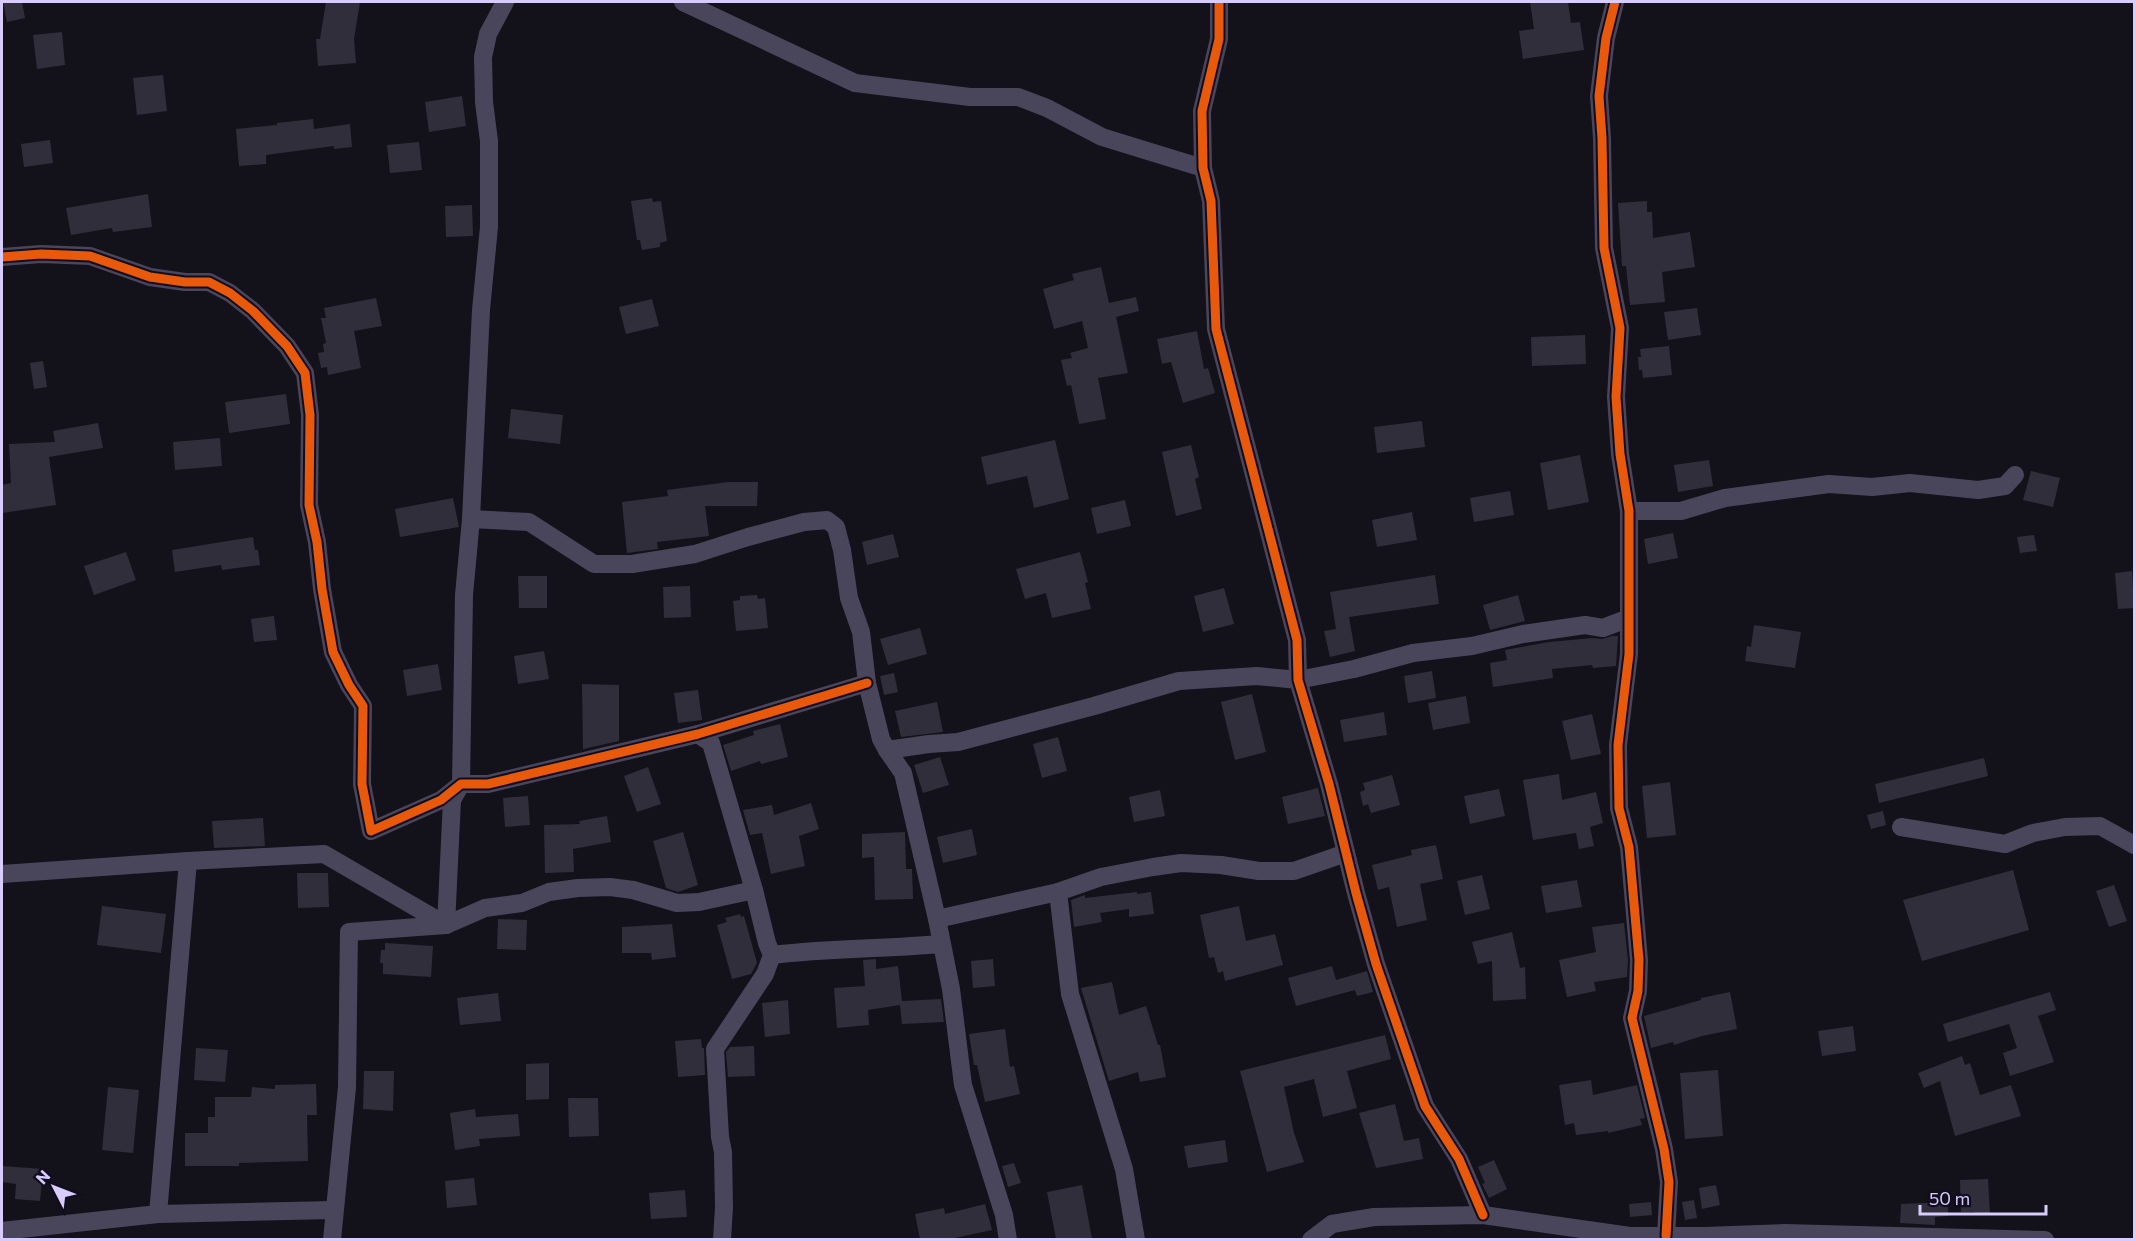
<svg xmlns="http://www.w3.org/2000/svg" width="2136" height="1241" font-family="Commissioner,sans-serif">
	<style>
		.building { fill: #312e3c }
		.lines { fill: none; stroke-linecap: round; stroke-linejoin: round }
		.street { stroke: #49465b; stroke-width: 18 }
		.cycleway-casing { stroke: #120d1e; stroke-width: 13 }
		.cycleway { stroke: #e8590c; stroke-width: 9 }
	</style>
	<rect width="100%" height="100%" fill="#13111a"/>
	<g class="building">
		<path d="M3 2H22L25 18 7 22Z"/>
		<path d="M326 2H360L354 39 356 63 318 66 316 39H320Z"/>
		<path d="M1530 2H1568L1571 23 1580 22 1584 50 1523 59 1519 31 1534 29Z"/>
		<path d="M62 32 65 65 37 69 33 35Z"/>
		<path d="M163 75 167 111 137 115 133 78Z"/>
		<path d="M462 96 466 126 429 132 425 102Z"/>
		<path d="M313 119 314 129 350 124 352 147 334 149V146L266 155V164L239 166 236 129 277 125V123Z"/>
		<path d="M50 140 53 163 24 167 21 144Z"/>
		<path d="M419 142 422 170 390 173 387 145Z"/>
		<path d="M148 194 152 227 113 232 112 228 71 235 66 208Z"/>
		<path d="M652 198 653 202 661 201 667 241 660 243V247L642 250 640 240H637L631 201Z"/>
		<path d="M1647 201V212H1652L1653 238 1690 232 1695 267 1662 272 1665 302 1630 305 1626 266H1622L1618 203Z"/>
		<path d="M472 205 473 236 446 237 445 206Z"/>
		<path d="M1101 267 1109 303 1136 297 1139 311 1116 317 1128 373 1098 378 1106 419 1079 424 1071 385 1067 386 1061 360 1072 358 1070 353 1088 348 1082 321 1054 329 1043 289 1074 280 1072 274Z"/>
		<path d="M376 298 382 326 354 331 361 368 328 375 327 367 321 368 318 353 324 352 323 344 326 343 321 318H326L324 308Z"/>
		<path d="M652 299 659 326 626 334 619 307Z"/>
		<path d="M1697 308 1701 335 1668 340 1664 312Z"/>
		<path d="M1197 331 1204 369 1208 368 1215 393 1183 403 1171 362 1162 364 1157 339Z"/>
		<path d="M1585 335 1586 364 1532 366 1531 337Z"/>
		<path d="M1669 346 1672 375 1643 378 1642 370H1639L1638 357H1641L1640 349Z"/>
		<path d="M43 361 47 387 34 389 30 363Z"/>
		<path d="M286 394 290 424 229 433 225 402Z"/>
		<path d="M511 409 563 415 560 444 508 438Z"/>
		<path d="M1422 421 1425 447 1377 453 1374 427Z"/>
		<path d="M98 423 103 448 49 457 56 505 2 513V485L11 483 9 444 55 442 53 431Z"/>
		<path d="M220 438 222 466 175 470 173 442Z"/>
		<path d="M1055 440 1069 499 1034 508 1027 476 987 485 981 457Z"/>
		<path d="M1191 445 1199 477 1195 479 1202 509 1176 516 1162 452Z"/>
		<path d="M1580 455 1589 502 1548 510 1540 463Z"/>
		<path d="M1709 460 1713 486 1678 492 1674 465Z"/>
		<path d="M2031 471 2060 478 2053 507 2023 500Z"/>
		<path d="M728 482H758L757 506H705L709 536 657 542 658 549 627 553 622 502 668 496 667 490Z"/>
		<path d="M1510 491 1514 515 1474 522 1470 498Z"/>
		<path d="M453 498 459 527 400 537 395 509Z"/>
		<path d="M1125 500 1131 526 1097 534 1091 508Z"/>
		<path d="M1412 512 1417 540 1377 547 1372 520Z"/>
		<path d="M1673 533 1678 558 1648 564 1644 539Z"/>
		<path d="M893 534 899 557 867 565 862 542Z"/>
		<path d="M2034 535 2037 551 2020 553 2017 537Z"/>
		<path d="M253 537 255 550H258L260 565 222 570 221 565 175 572 172 550Z"/>
		<path d="M126 552 136 580 94 595 84 566Z"/>
		<path d="M1080 552 1088 582 1085 583 1091 609 1052 618 1046 593 1025 599 1016 569Z"/>
		<path d="M2132 571 2134 608 2118 609 2115 573Z"/>
		<path d="M1435 575 1439 604 1349 617 1355 651 1330 657 1324 631 1336 629 1330 592Z"/>
		<path d="M518 576H547V608H519Z"/>
		<path d="M690 586 691 617 664 618 663 587Z"/>
		<path d="M1224 588 1234 624 1203 632 1194 596Z"/>
		<path d="M757 595 758 599 765 598 768 628 736 631 733 601 740 600V596Z"/>
		<path d="M1518 595 1525 621 1490 630 1483 605Z"/>
		<path d="M274 616 277 640 254 642 251 619Z"/>
		<path d="M1754 625 1801 632 1795 668 1745 661 1747 646 1751 647Z"/>
		<path d="M920 628 927 654 888 665 880 639Z"/>
		<path d="M1612 636H1618L1616 666 1593 668 1592 665 1552 669 1553 678 1493 687 1490 663 1507 660 1505 650 1549 642 1593 638 1602 639Z"/>
		<path d="M544 651 549 679 518 684 514 656Z"/>
		<path d="M438 664 442 690 407 696 403 670Z"/>
		<path d="M1432 671 1436 698 1408 703 1404 676Z"/>
		<path d="M894 673 898 692 884 695 880 676Z"/>
		<path d="M582 684 619 685V741L583 749Z"/>
		<path d="M698 690 702 720 678 723 674 693Z"/>
		<path d="M1252 694 1266 752 1235 760 1221 702Z"/>
		<path d="M1466 696 1470 723 1433 730 1428 703Z"/>
		<path d="M937 702 943 732 901 737 895 711Z"/>
		<path d="M1384 712 1387 735 1344 742 1340 720Z"/>
		<path d="M1592 714 1601 754 1571 760 1562 721Z"/>
		<path d="M780 724 788 757 761 764 760 761 731 771 723 745 754 735 753 731Z"/>
		<path d="M1058 737 1067 771 1042 778 1033 744Z"/>
		<path d="M940 757 949 785 923 793 914 765Z"/>
		<path d="M1984 758 1988 776 1879 803 1875 784Z"/>
		<path d="M648 767 661 804 637 812 624 776Z"/>
		<path d="M1559 774 1562 800 1596 792 1603 823 1590 827 1594 846 1579 849 1576 833 1533 840 1523 780Z"/>
		<path d="M1392 775 1400 805 1371 813 1368 804 1363 806 1360 792 1365 790 1363 783Z"/>
		<path d="M1670 782 1676 835 1647 838 1642 786Z"/>
		<path d="M1318 788 1325 816 1288 824 1282 797Z"/>
		<path d="M1499 789 1505 816 1470 824 1464 796Z"/>
		<path d="M1160 790 1165 816 1134 822 1129 797Z"/>
		<path d="M528 796 530 825 505 827 503 798Z"/>
		<path d="M811 803 819 829 799 836 805 866 771 874 762 833 750 835 743 810 772 805 774 815Z"/>
		<path d="M1883 811 1886 825 1871 829 1867 815Z"/>
		<path d="M607 816 611 842 573 849 574 872 545 873 544 825 580 824 579 821Z"/>
		<path d="M263 818 265 846 214 848 212 821Z"/>
		<path d="M972 829 977 855 943 863 937 837Z"/>
		<path d="M683 832 698 885 678 892 666 888 653 841Z"/>
		<path d="M905 832 906 869H912L913 899 875 900 874 857 862 858V834Z"/>
		<path d="M1436 845 1443 879 1420 884 1427 920 1397 927 1389 887 1378 890 1372 865 1412 855 1411 850Z"/>
		<path d="M2013 870 2029 930 1922 961 1903 900Z"/>
		<path d="M297 873H328L329 907 298 908Z"/>
		<path d="M1482 875 1490 909 1465 915 1457 881Z"/>
		<path d="M1577 880 1582 907 1546 913 1541 886Z"/>
		<path d="M2114 885 2127 921 2109 927 2096 891Z"/>
		<path d="M1137 892V894L1151 892 1154 914 1129 917V909L1100 913 1102 922 1074 927 1071 900 1085 895V898Z"/>
		<path d="M102 906 166 914 161 953 97 945Z"/>
		<path d="M1239 906 1246 941 1275 934 1283 965 1225 981 1223 971 1218 973 1214 957 1209 958 1200 915Z"/>
		<path d="M740 914 741 917 744 916 757 963 751 974 732 979 717 925 727 922 725 918Z"/>
		<path d="M498 919 527 920 526 950 497 949Z"/>
		<path d="M1624 923 1628 960 1627 977 1594 982 1596 991 1567 997 1559 960 1596 952 1592 927Z"/>
		<path d="M672 924 676 957 652 960 651 953H622V927Z"/>
		<path d="M1512 932 1520 968 1525 967 1526 999 1493 1001 1492 961 1478 964 1472 942Z"/>
		<path d="M385 943 433 946 431 977 383 974V963H380L381 950H385Z"/>
		<path d="M876 959V969L898 966 902 1001 941 999 944 1022 902 1024 900 1005 868 1010 869 1025 837 1028 834 988 865 986 863 960Z"/>
		<path d="M993 959 995 986 973 988 971 961Z"/>
		<path d="M1332 966 1336 980 1367 971 1373 992 1357 996 1355 990 1296 1006 1288 978Z"/>
		<path d="M1112 982 1119 1015 1146 1006 1158 1045H1160L1166 1077 1140 1082 1138 1072 1109 1081 1081 988Z"/>
		<path d="M1730 992 1737 1029 1702 1036 1674 1045 1673 1042 1651 1048 1644 1016 1701 1000V998Z"/>
		<path d="M2050 992 2056 1010 2038 1016 2054 1062 2010 1076 2003 1053 2017 1048 2009 1024 1948 1042 1943 1024Z"/>
		<path d="M498 993 501 1021 460 1025 457 998Z"/>
		<path d="M788 1000 790 1034 765 1037 762 1003Z"/>
		<path d="M1853 1026 1856 1051 1822 1056 1818 1031Z"/>
		<path d="M1005 1029 1010 1067 1014 1066 1020 1094 985 1102 977 1065H974L969 1034Z"/>
		<path d="M1385 1035 1391 1059 1347 1071 1357 1108 1323 1117 1314 1079 1284 1087 1294 1133 1304 1162 1267 1172 1240 1071Z"/>
		<path d="M701 1039 702 1048H704L705 1075 678 1077 675 1041Z"/>
		<path d="M754 1046 755 1076 728 1077 726 1052 730 1047Z"/>
		<path d="M196 1048 228 1050 225 1082 194 1080Z"/>
		<path d="M1962 1056 1965 1065 1970 1063 1980 1095 2011 1085 2021 1116 1955 1136 1940 1081 1924 1088 1918 1073Z"/>
		<path d="M549 1063V1099L526 1100V1064Z"/>
		<path d="M1718 1070 1723 1136 1685 1139 1680 1073Z"/>
		<path d="M364 1071H394L393 1111 363 1109Z"/>
		<path d="M1591 1080 1593 1095 1637 1085 1645 1118 1640 1119 1642 1125 1608 1133V1131L1576 1135 1574 1123 1565 1125 1559 1085Z"/>
		<path d="M316 1084 317 1115H307L308 1161 239 1163V1166H185V1133H208V1117H215V1097H251L252 1087 275 1089V1085Z"/>
		<path d="M108 1087 139 1090 133 1153 102 1150Z"/>
		<path d="M568 1098H598L599 1136 569 1137Z"/>
		<path d="M1395 1104 1404 1141 1419 1138 1423 1159 1376 1168 1359 1113Z"/>
		<path d="M475 1109 476 1117 518 1114 520 1136 479 1139 480 1146 455 1150 450 1113Z"/>
		<path d="M1225 1140 1228 1162 1188 1168 1184 1146Z"/>
		<path d="M1494 1160 1507 1189 1489 1198 1482 1184 1485 1183 1478 1167Z"/>
		<path d="M1014 1163 1021 1183 1008 1187 1002 1166Z"/>
		<path d="M2 1166 43 1169 40 1201 15 1199 16 1184 2 1182Z"/>
		<path d="M474 1178 477 1205 447 1208 445 1181Z"/>
		<path d="M1988 1179 1990 1214 1975 1215V1212H1961L1960 1180Z"/>
		<path d="M1082 1185 1092 1239H1056L1047 1192Z"/>
		<path d="M1716 1185 1720 1205 1702 1209 1699 1188Z"/>
		<path d="M685 1190 687 1217 651 1219 649 1193Z"/>
		<path d="M1694 1200 1697 1218 1685 1220 1682 1202Z"/>
		<path d="M1651 1202 1652 1215 1630 1217 1629 1204Z"/>
		<path d="M1948 1202V1216L1935 1217V1225L1900 1223 1901 1204Z"/>
		<path d="M985 1204 992 1230 950 1239H920L915 1214 944 1208 945 1214Z"/>
	</g>
	<g class="lines">
		<g class="street">
			<path d="M683 2 855 83 970 97H1018L1047 108 1102 137 1203 168"/>
			<path d="M1219 2V39L1202 111 1203 168 1211 201 1216 329 1297 640 1298 680 1329 784 1356 893 1376 964 1425 1106 1459 1159 1483 1215"/>
			<path d="M1615 2 1606 38 1599 96 1602 138 1604 248 1620 328 1616 397 1620 454 1629 511V654L1618 745 1619 808 1629 847 1639 960 1638 991 1632 1018 1664 1149 1669 1182 1666 1236"/>
			<path d="M2 257 41 254 90 256 150 277 185 282H209L230 293 253 311 287 346 305 373 310 415 309 505 317 542 322 589 333 652 349 685 363 706 362 784 371 831 441 800 461 784H488L698 734 867 683"/>
			<path d="M1629 511H1681L1725 498 1829 484 1872 487 1910 483 1978 490 2005 486 2015 475"/>
			<path d="M471 519 529 522 594 564H632L695 554 748 537 804 522 827 520 836 527 842 550 849 598 861 632 867 683 881 739 887 750 903 773 937 919 951 989 963 1085 1004 1215 1008 1240"/>
			<path d="M698 734 711 743 754 890 767 943 772 955 765 974 715 1049 720 1137 723 1152 724 1207 722 1240"/>
			<path d="M887 750 929 744 958 742 1094 706 1179 681 1257 676 1298 680 1354 669 1413 653 1472 646 1523 634 1585 625 1603 628 1629 618"/>
			<path d="M1901 827 2005 844 2033 833 2065 827 2100 826 2134 845"/>
			<path d="M2 874 188 861 324 854 446 925"/>
			<path d="M1058 892 1070 994 1124 1169 1136 1240"/>
			<path d="M937 919 1058 892 1101 877 1153 867 1181 863 1221 865 1259 871H1294L1346 853"/>
			<path d="M446 925 452 800 461 784 464 595 471 519 481 310 489 227V141L484 102 483 57 488 34 505 2"/>
			<path d="M772 955C828 948 885 949 941 944"/>
			<path d="M158 1214 188 861"/>
			<path d="M2 1231 158 1214 333 1210"/>
			<path d="M332 1240 347 1087 349 932 446 925 485 908 522 903 549 892 578 888 610 887 633 890 677 903 699 902 754 890"/>
			<path d="M1311 1240 1332 1224 1374 1217 1483 1215 1630 1236H1704L1785 1233 2045 1240"/>
		</g>
		<g class="cycleway-casing">
			<g id="cycleway">
				<path d="M1219 2V39L1202 111 1203 168 1211 201 1216 329 1297 640 1298 680 1329 784 1356 893 1376 964 1425 1106 1459 1159 1483 1215"/>
				<path d="M1615 2 1606 38 1599 96 1602 138 1604 248 1620 328 1616 397 1620 454 1629 511V654L1618 745 1619 808 1629 847 1639 960 1638 991 1632 1018 1664 1149 1669 1182 1666 1236"/>
				<path d="M2 257 41 254 90 256 150 277 185 282H209L230 293 253 311 287 346 305 373 310 415 309 505 317 542 322 589 333 652 349 685 363 706 362 784 371 831 441 800 461 784H488L698 734 867 683"/>
			</g>
		</g>
		<use href="#cycleway" class="cycleway"/>
	</g>
	<rect width="2136" height="1241" fill="none" stroke="#d7ccfc" stroke-width="6"/>
	<g transform="translate(54 1187) rotate(312)" stroke="#120d1e" stroke-width="4.5" paint-order="stroke">
	<path d="M0-4.5L10 22L0 15L-10 22Z" fill="#d7ccfc"/>
	<text y="-9" font-size="16" font-weight="bold" text-anchor="middle" fill="#d7ccfc">N</text>
	</g>
	<path d="M1920 1205v9h126v-9" fill="none" stroke="#d7ccfc" stroke-width="3"/>
	<text x="1929" y="1205" font-size="18" fill="#d7ccfc" stroke="#120d1e" stroke-width="4.5" paint-order="stroke">50 m</text>
</svg>
